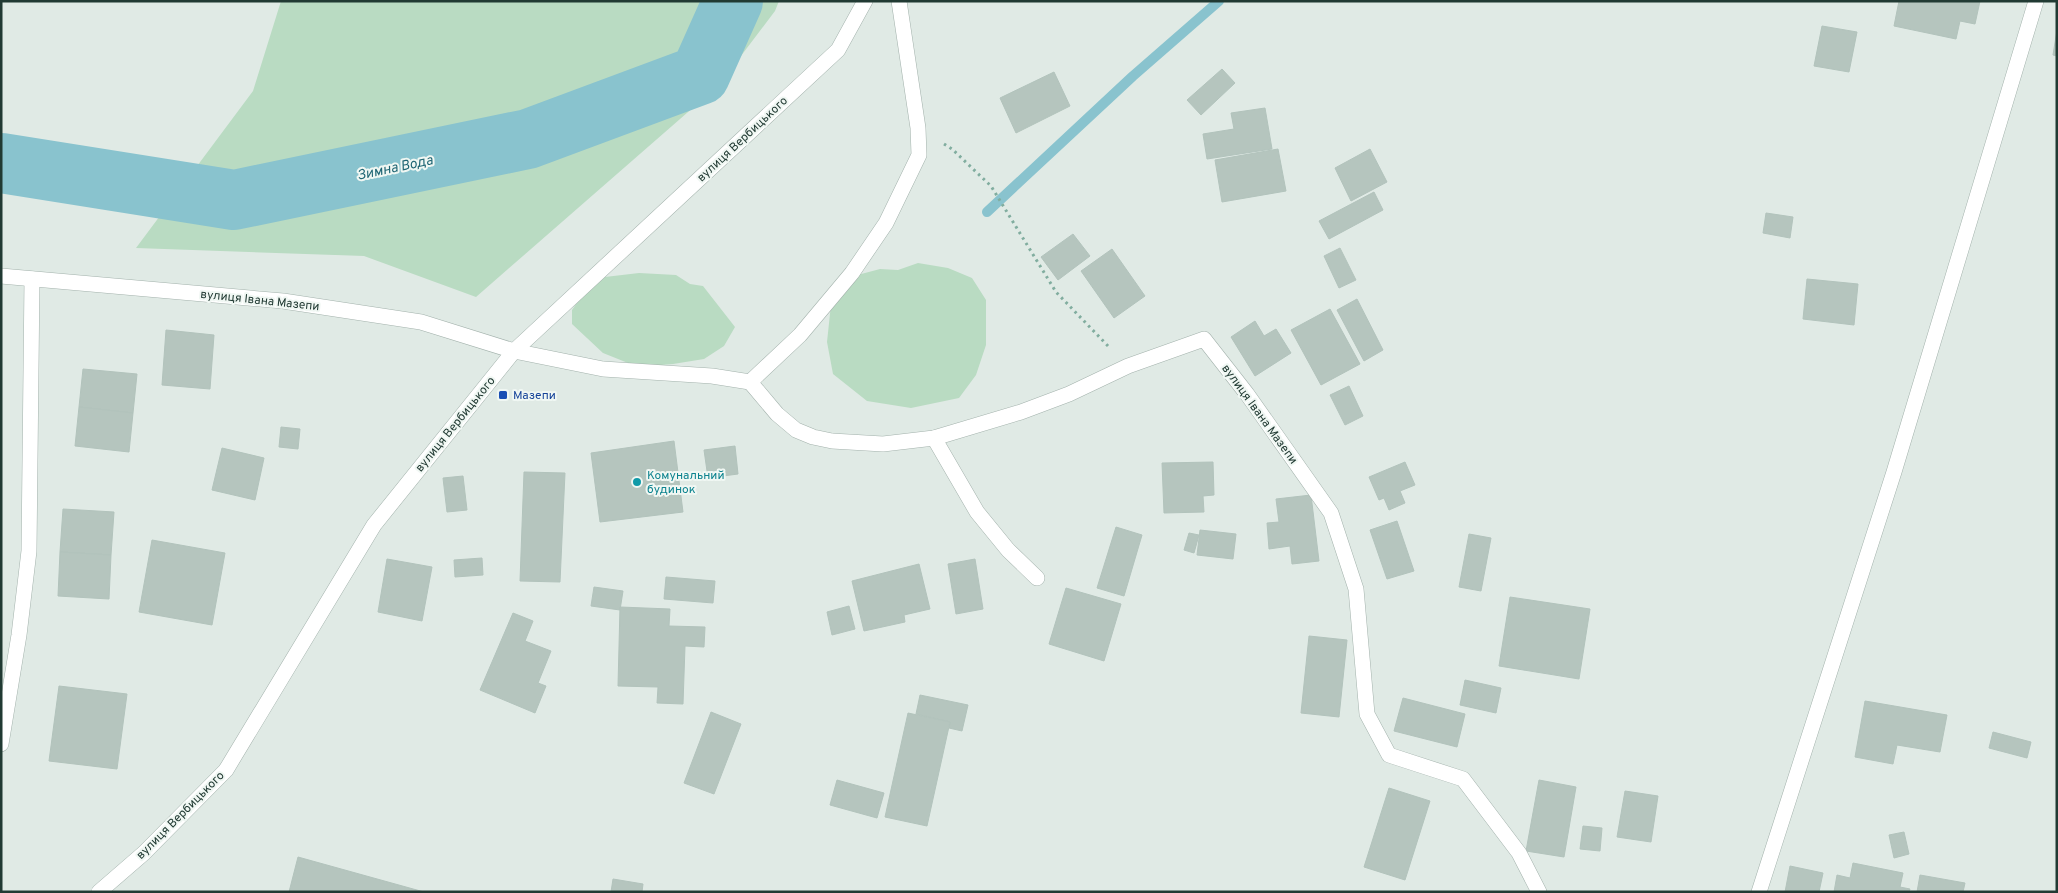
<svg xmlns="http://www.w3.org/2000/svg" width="2058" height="893" font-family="Overpass,sans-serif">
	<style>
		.green { fill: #b9dbc2 }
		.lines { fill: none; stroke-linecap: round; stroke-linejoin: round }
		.stream { stroke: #89c3ce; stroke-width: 10 }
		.river { stroke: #89c3ce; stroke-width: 60 }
		.building { fill: #b5c5be; stroke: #b2c3bc }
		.minor-casing { stroke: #a3b2ac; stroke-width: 16 }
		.path { stroke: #81ad9f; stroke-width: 3; stroke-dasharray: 2.5 4; stroke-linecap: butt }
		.minor { stroke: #fff; stroke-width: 15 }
		.transit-dot { fill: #1a4fb4; stroke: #f0f7f3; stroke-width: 2 }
		.culture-dot { fill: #0f9aa8; stroke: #f0f7f3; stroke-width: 2 }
		.labels { text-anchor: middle; stroke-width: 4; stroke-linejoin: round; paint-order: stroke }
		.street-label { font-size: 12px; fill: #213a33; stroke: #f0f7f3 }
		.transit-label { font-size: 12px; fill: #164399; stroke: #f0f7f3; text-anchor: start }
		.culture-label { font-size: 12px; fill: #0d838f; stroke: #f0f7f3; text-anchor: start }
		.water-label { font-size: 14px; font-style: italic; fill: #1e6573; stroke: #f0f7f3 }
	</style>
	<rect width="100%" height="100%" fill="#e0eae5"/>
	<g class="green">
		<path d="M281 1H779L775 11 719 85 476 297 364 256 136 248 253 91Z"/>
		<path d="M918 263 948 268 972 278 986 300V345L976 375 959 398 911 408 867 401 833 374 827 342 832 295 850 277 880 269 898 270Z"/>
		<path d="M639 273 676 275 690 284 703 286 735 327 724 346 704 359 673 364 638 367 603 353 572 324V310L581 297 605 277Z"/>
	</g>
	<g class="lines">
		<path class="stream" d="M987 212 1133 76 1219 1"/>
		<path class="river" d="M1 163 234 200 528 139 700 75 733 1"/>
	</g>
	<g class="building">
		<path d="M1899 1H1980L1975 24 1960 21 1956 39 1894 26Z"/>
		<path d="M1822 26 1857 32 1849 72 1814 66Z"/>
		<path d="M2057 30V56L2053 55Z"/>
		<path d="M1222 69 1235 83 1201 115 1187 100Z"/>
		<path d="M1054 72 1070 106 1016 133 1000 98Z"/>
		<path d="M1265 108 1272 149 1207 159 1203 134 1234 129 1231 113Z"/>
		<path d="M1278 149 1286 191 1222 202 1215 160Z"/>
		<path d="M1370 149 1387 182 1351 201 1335 168Z"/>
		<path d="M1374 192 1383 210 1329 239 1319 221Z"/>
		<path d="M1766 213 1793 217 1790 238 1763 233Z"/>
		<path d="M1073 234 1090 256 1058 280 1041 257Z"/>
		<path d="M1340 248 1356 280 1339 288 1324 256Z"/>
		<path d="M1112 249 1145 296 1114 318 1081 271Z"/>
		<path d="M1807 279 1858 284 1854 325 1803 319Z"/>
		<path d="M1357 299 1383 350 1364 361 1337 310Z"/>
		<path d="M1330 309 1360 364 1321 385 1291 330Z"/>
		<path d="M1255 321 1264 336 1276 329 1291 353 1255 376 1231 337Z"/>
		<path d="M166 330 214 335 210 389 162 385Z"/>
		<path d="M83 369 137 374 133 413 79 407Z"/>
		<path d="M1349 386 1363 416 1345 425 1330 395Z"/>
		<path d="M79 407 133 413 129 452 75 446Z"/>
		<path d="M281 427 300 429 298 449 279 447Z"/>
		<path d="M674 441 683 512 600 522 591 453Z"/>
		<path d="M735 446 738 474 708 478 704 450Z"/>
		<path d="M222 448 264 458 255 500 212 490Z"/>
		<path d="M1213 462 1214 495 1203 496 1204 512 1164 513 1162 463Z"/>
		<path d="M1405 462 1415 485 1400 491 1405 503 1389 510 1384 498 1379 500 1369 477Z"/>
		<path d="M524 472 565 473 560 582 520 581Z"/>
		<path d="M463 476 467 510 447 512 443 478Z"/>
		<path d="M1311 495 1319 561 1292 564 1290 546 1269 549 1267 523 1279 522 1276 499Z"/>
		<path d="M63 509 114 512 111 555 60 552Z"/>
		<path d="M1397 521 1414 571 1387 579 1370 530Z"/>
		<path d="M1116 527 1142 535 1124 596 1097 588Z"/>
		<path d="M1200 530 1236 534 1233 559 1197 555Z"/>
		<path d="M1189 533 1199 535 1194 553 1184 550Z"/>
		<path d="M1469 534 1491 538 1481 591 1459 587Z"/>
		<path d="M152 540 225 553 212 625 139 612Z"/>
		<path d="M60 552 111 555 109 599 58 596Z"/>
		<path d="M482 558 483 575 455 577 454 560Z"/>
		<path d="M387 559 432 567 422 621 378 612Z"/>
		<path d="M975 559 983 609 956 614 948 564Z"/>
		<path d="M919 564 930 609 904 615 905 622 864 631 852 581Z"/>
		<path d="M666 577 715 581 713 603 664 599Z"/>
		<path d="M594 587 623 591 620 610 591 606Z"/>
		<path d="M1066 588 1121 604 1104 661 1049 644Z"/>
		<path d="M1510 597 1590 609 1579 679 1499 666Z"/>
		<path d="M849 606 855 629 832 635 827 612Z"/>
		<path d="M620 607 670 609 669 626 705 627 704 647 685 646 683 704 657 703 658 687 618 686Z"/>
		<path d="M513 613 533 621 525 641 551 651 538 683 546 686 535 713 480 690Z"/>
		<path d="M1309 636 1347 640 1339 717 1301 713Z"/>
		<path d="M1465 680 1501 688 1496 713 1460 705Z"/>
		<path d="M59 686 127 694 117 769 49 761Z"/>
		<path d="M920 695 968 705 962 731 949 728 950 722 916 714Z"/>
		<path d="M1403 698 1465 714 1457 747 1394 731Z"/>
		<path d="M1865 701 1947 715 1940 752 1897 745 1893 764 1855 757Z"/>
		<path d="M711 712 741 724 714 794 684 783Z"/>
		<path d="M908 713 950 722 927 826 885 817Z"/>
		<path d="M1993 732 2031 742 2027 758 1989 748Z"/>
		<path d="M837 780 884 793 877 818 830 805Z"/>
		<path d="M1539 780 1576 787 1564 857 1526 851Z"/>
		<path d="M1389 788 1430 801 1405 880 1364 867Z"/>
		<path d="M1625 791 1658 796 1651 842 1617 837Z"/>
		<path d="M1583 826 1602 828 1600 851 1580 849Z"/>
		<path d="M1904 832 1909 854 1894 858 1889 835Z"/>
		<path d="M298 857 424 892H289Z"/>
		<path d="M1853 863 1903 873 1900 887 1910 889 1909 892H1834L1837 875 1850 878Z"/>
		<path d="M1790 866 1823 873 1819 892H1785Z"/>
		<path d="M1920 875 1965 883 1963 892H1917Z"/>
		<path d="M613 879 643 884 642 892H611Z"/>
	</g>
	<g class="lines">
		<g class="minor-casing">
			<g id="minor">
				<path d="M1 276 283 301 421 322 514 351 603 369 712 376 750 382"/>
				<path d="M750 382 777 414 796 430 813 437 832 441 883 444 934 438 1021 412 1069 394 1128 366 1204 339 1247 394 1331 513 1356 589 1367 714 1389 755 1463 779 1519 853 1539 892"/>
				<path d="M750 382 800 335 852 273 886 223 919 155 918 128 899 1"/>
				<path d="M934 438 977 512 1008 550 1037 578"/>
				<path d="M1 744 19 635 29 551 32 279"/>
				<path d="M99 892 144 853 226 770 374 525 514 351 838 50 865 1"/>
				<path d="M1759 892 1894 472 2036 1"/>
			</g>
		</g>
		<path class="path" d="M944 144 952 149 991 186 1056 292 1109 347"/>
		<use href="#minor" class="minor"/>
	</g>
	<rect class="transit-dot" x="498" y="390" width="10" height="10" rx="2.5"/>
	<circle class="culture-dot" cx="637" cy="482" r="5"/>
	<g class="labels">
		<g class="street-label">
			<text transform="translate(742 139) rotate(-43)" y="4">вулиця Вербицького</text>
			<text transform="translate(260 300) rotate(6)" y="4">вулиця Івана Мазепи</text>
			<text transform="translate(1260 414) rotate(54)" y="4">вулиця Івана Мазепи</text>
			<text transform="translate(455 424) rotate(-51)" y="4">вулиця Вербицького</text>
			<text transform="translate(180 815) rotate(-45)" y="4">вулиця Вербицького</text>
		</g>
		<g class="transit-label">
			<text x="513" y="399">Мазепи</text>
		</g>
		<g class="culture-label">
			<text x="647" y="479">Комунальний<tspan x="647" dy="14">будинок</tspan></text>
		</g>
		<g class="water-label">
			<text transform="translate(395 167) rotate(-12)" y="5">Зимна Вода</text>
		</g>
	</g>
	<rect width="2058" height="893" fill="none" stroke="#213a33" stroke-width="5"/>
</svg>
